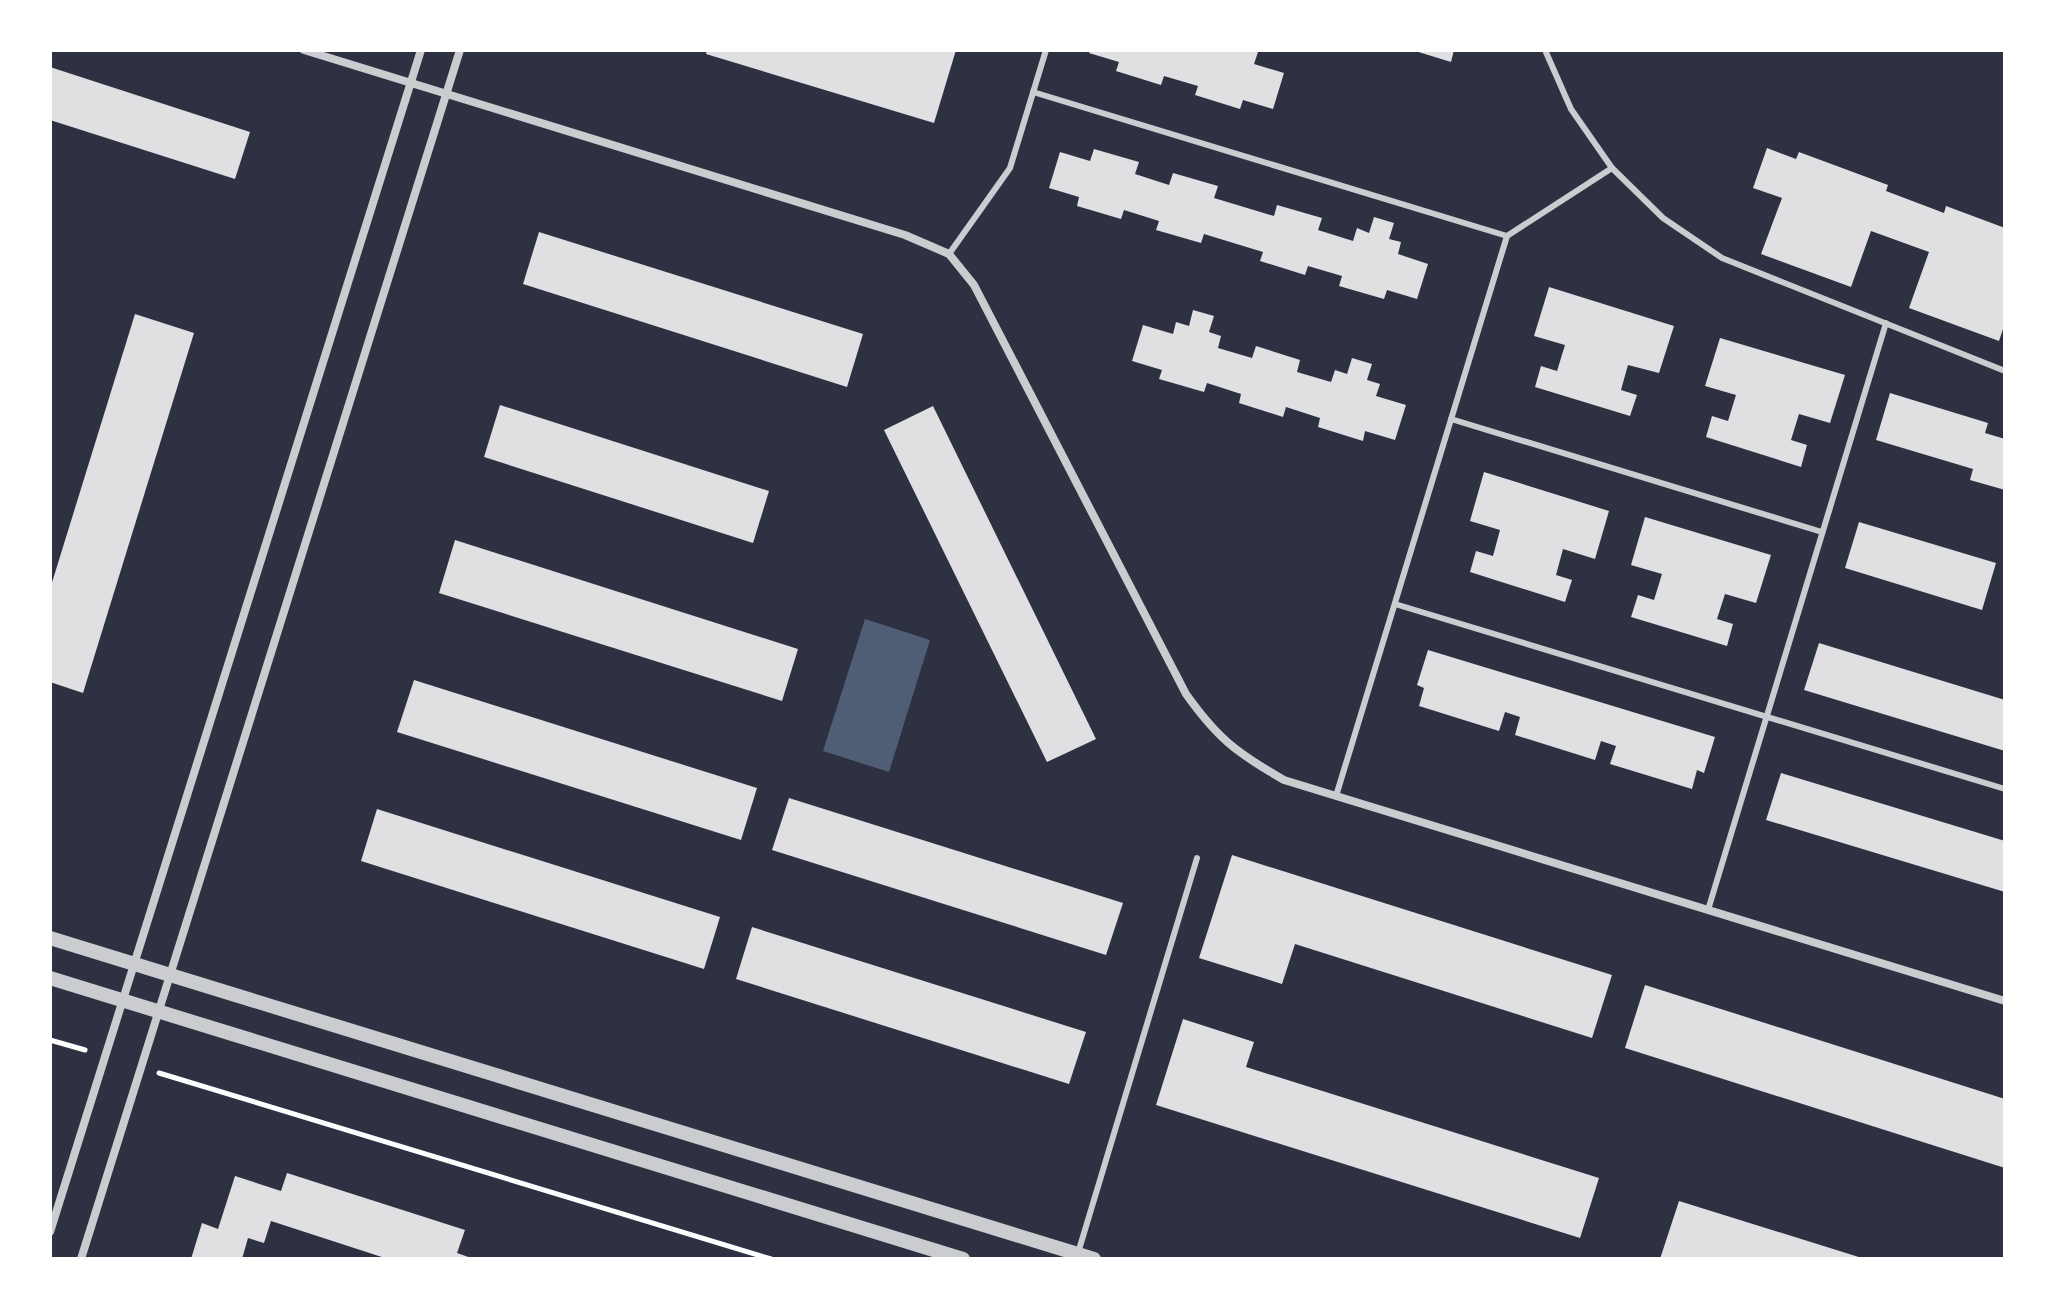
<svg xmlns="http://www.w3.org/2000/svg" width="2055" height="1309" font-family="Mulish,sans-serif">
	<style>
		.water { fill: #4f5d75 }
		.building { fill: #e0e0e3 }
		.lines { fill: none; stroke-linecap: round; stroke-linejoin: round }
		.path { stroke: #fff; stroke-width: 5 }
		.service { stroke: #caccd0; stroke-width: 6 }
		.minor { stroke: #caccd0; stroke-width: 8 }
		.tertiary { stroke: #caccd0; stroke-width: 14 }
	</style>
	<rect width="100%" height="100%" fill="#2d3142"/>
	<path class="water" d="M865 619 930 640 889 772 823 751Z"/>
	<g class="building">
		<path d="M707 50H956L934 123 706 54Z"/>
		<path d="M1090 50H1250L1258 52 1254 64 1284 73 1273 109 1243 100 1240 109 1195 95 1198 86 1164 76 1161 85 1116 71 1119 62 1089 53Z"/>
		<path d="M1412 50H1454L1451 62Z"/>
		<path d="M50 67 250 132 235 179 50 120Z"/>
		<path d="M1767 148 1796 159 1799 152 1888 185 1886 191 1944 213 1946 206 2005 228V323L1999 341 1909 308 1929 252 1871 231 1851 287 1761 254 1782 198 1753 188Z"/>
		<path d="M1094 149 1139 162 1135 174 1169 185 1173 173 1218 186 1214 198 1274 216 1277 205 1322 218 1318 230 1353 241 1357 228 1369 233 1374 217 1394 223 1389 239 1401 242 1398 254 1428 264 1417 299 1387 290 1384 299 1339 286 1342 276 1308 266 1305 275 1260 261 1263 252 1204 234 1201 243 1156 230 1159 221 1124 210 1121 219 1077 206 1079 197 1049 188 1060 152 1090 161Z"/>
		<path d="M539 232 863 334 847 387 523 284Z"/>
		<path d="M1549 287 1674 326 1659 373 1628 365 1621 390 1637 395 1630 416 1535 387 1541 366 1557 371 1565 345 1534 336Z"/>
		<path d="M1193 310 1214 316 1209 332 1221 336 1218 348 1252 358 1256 346 1300 360 1297 372 1331 382 1335 370 1347 374 1352 358 1372 364 1367 380 1380 384 1376 396 1406 405 1395 440 1365 431 1363 441 1318 427 1320 418 1286 407 1283 417 1239 403 1241 394 1207 383 1204 392 1159 379 1162 370 1132 361 1143 325 1173 334 1176 322 1189 326Z"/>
		<path d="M135 314 194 333 83 693 50 682V589Z"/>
		<path d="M1720 338 1845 375 1830 423 1799 414 1791 440 1807 445 1801 467 1706 437 1712 416 1728 421 1736 395 1705 386Z"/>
		<path d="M1890 393 1988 423 1985 433 2005 439V490L1970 480 1973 469 1876 440Z"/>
		<path d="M500 405 769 491 753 543 484 457Z"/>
		<path d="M933 406 1096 739 1047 762 884 430Z"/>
		<path d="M1484 472 1609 511 1595 559 1563 549 1556 575 1572 580 1565 602 1470 572 1476 551 1493 556 1500 530 1470 521Z"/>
		<path d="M1645 517 1771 555 1756 603 1725 594 1717 619 1733 624 1727 646 1631 617 1638 595 1654 600 1662 574 1631 565Z"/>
		<path d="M1859 522 1996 563 1982 610 1845 568Z"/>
		<path d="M455 540 798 649 782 701 439 593Z"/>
		<path d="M1819 643 2005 700V751L1804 690Z"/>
		<path d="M1428 650 1715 737 1704 773 1697 770 1692 789 1610 764 1616 746 1601 741 1595 760 1515 735 1520 717 1505 712 1499 731 1419 706 1424 688 1417 685Z"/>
		<path d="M414 680 757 788 741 840 397 732Z"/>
		<path d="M1781 773 2005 841V892L1766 820Z"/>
		<path d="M789 798 1123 903 1106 955 772 850Z"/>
		<path d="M377 809 720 917 704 969 361 861Z"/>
		<path d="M1232 855 1612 975 1592 1038 1295 944 1282 984 1199 958Z"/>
		<path d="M752 927 1086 1032 1069 1084 736 979Z"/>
		<path d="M1645 985 2005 1099V1168L1625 1048Z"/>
		<path d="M1183 1019 1254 1042 1246 1067 1599 1178 1580 1238 1156 1105Z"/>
		<path d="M287 1173 465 1230 457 1253 474 1259H388L271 1221 264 1243 248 1238 242 1259H191L202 1223 218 1229 235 1176 281 1191Z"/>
		<path d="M1679 1201 1862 1258V1259H1660Z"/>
	</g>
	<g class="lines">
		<g class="path">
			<path d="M50 1040 85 1050"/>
			<path d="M159 1073 771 1259"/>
		</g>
		<g class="service">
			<path d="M1545 50 1571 109 1612 168 1663 218 1722 258 2005 371"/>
			<path d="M1033 92 1507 236 1612 168"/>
			<path d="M949 254 1010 168 1046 50"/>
			<path d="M1451 419 1822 532"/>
			<path d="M1395 604 2005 789"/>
			<path d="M1336 796 1507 236"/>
			<path d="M1708 910 1886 323"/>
			<path d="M1078 1253 1197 858"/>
		</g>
		<g class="minor">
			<path d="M304 50 905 235 949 254 974 285 1186 694C1218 739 1237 753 1284 780L2005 1001"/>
			<path d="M50 1232 421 50"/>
			<path d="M81 1259 460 50"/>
		</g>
		<g class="tertiary">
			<path d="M50 938 1094 1259"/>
			<path d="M50 978 963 1259"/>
		</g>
	</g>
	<rect width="2055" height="1309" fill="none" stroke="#ffffff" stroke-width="104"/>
</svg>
